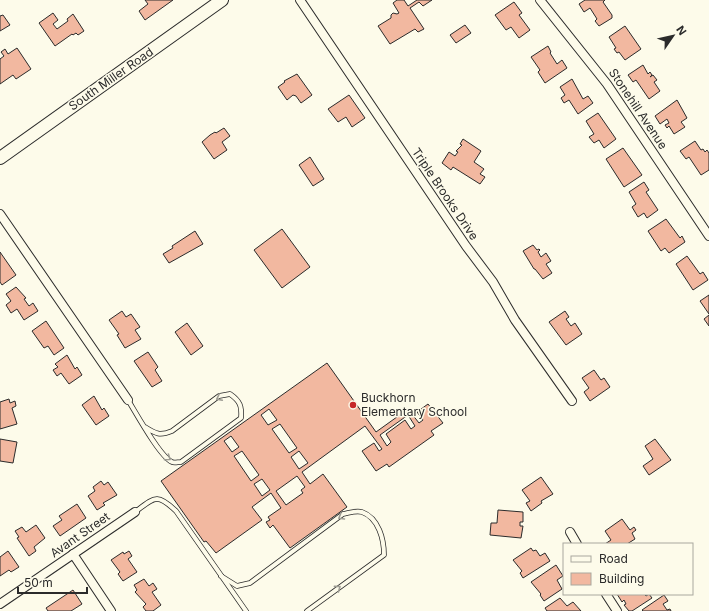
<svg xmlns="http://www.w3.org/2000/svg" width="709" height="611" font-family="Inter,sans-serif">
	<style>
		.building { fill: #f2b8a0; stroke: #2b2b2b; fill-rule: evenodd }
		.lines { fill: none; stroke-linecap: round; stroke-linejoin: round }
		.lane-casing { stroke: #2b2b2b; stroke-width: 5.5 }
		.street-casing { stroke: #2b2b2b; stroke-width: 10 }
		.secondary-casing { stroke: #2b2b2b; stroke-width: 14 }
		.lane { stroke: #fdfbea; stroke-width: 4 }
		.street { stroke: #fdfbea; stroke-width: 8 }
		.secondary { stroke: #fdfbea; stroke-width: 12 }
		.oneway { stroke: #9e9d94 }
		.poi-dot { fill: #c62828; stroke: #fdfbea; stroke-width: 1.5 }
		.labels { text-anchor: middle; stroke-width: 3; stroke-linejoin: round; paint-order: stroke }
		.street-label { font-size: 12px; fill: #2b2b2b; stroke: #fdfbea }
		.poi-label { font-size: 12px; fill: #2b2b2b; stroke: #fdfbea; text-anchor: start }
	</style>
	<rect width="100%" height="100%" fill="#fdfbea"/>
	<g class="building">
		<path d="M145 0H173L145 20 139 11 148 4Z"/>
		<path d="M397 0H404L408 6 417 0H432L423 6 419 2 410 8 424 29 418 32 415 29 390 44 378 26 391 18V15L393 13 397 14 399 13 393 3Z"/>
		<path d="M585 0H605L603 2 612 15V18L599 26 595 21 597 19 590 8 584 12 579 4Z"/>
		<path d="M514 2 522 13 519 15 530 30 519 38 511 27 506 30 495 15Z"/>
		<path d="M53 13 58 20 53 24 57 29 68 21 67 19 73 14 84 31 78 35 76 33 73 35 72 34 55 46 39 23Z"/>
		<path d="M3 15 10 25 0 31V16Z"/>
		<path d="M465 25 471 33 456 43 450 35Z"/>
		<path d="M625 26 641 49 625 60 619 52 617 53 614 49 616 48 609 37Z"/>
		<path d="M548 46 551 52 550 53 557 64 562 60 567 68 545 83 538 72 540 70 531 57Z"/>
		<path d="M17 48 31 69 16 79 13 75 0 84V59L4 56 1 52 5 49 8 54Z"/>
		<path d="M643 65 648 74 650 72 652 75 650 77 653 75 657 80 654 82 660 91 649 99 636 80 633 82 628 75Z"/>
		<path d="M297 74 312 95 301 103 296 96 293 95 287 100 278 87 285 82 284 81Z"/>
		<path d="M572 79 583 99 588 96 593 103 578 114 569 100 564 103 561 98 565 95 560 87Z"/>
		<path d="M349 95 365 118 352 127 346 117 338 122 328 109Z"/>
		<path d="M677 100 687 118 681 122 685 127 674 134 669 126 667 128 665 125 669 123 667 119 660 124 655 116Z"/>
		<path d="M598 113 616 139 604 148 599 140 594 143 589 137 594 134 586 121Z"/>
		<path d="M224 128 230 136 222 142 227 150 214 159 202 142 210 135 215 132 216 133Z"/>
		<path d="M463 139 481 151 474 162 484 169 480 174 485 177 480 184 453 167 451 170 442 163 449 152 455 156 458 152 456 151 462 145 460 144Z"/>
		<path d="M695 141 701 150 703 149 705 152 707 150 709 153V170L701 175 689 157 686 159 680 151Z"/>
		<path d="M623 148 642 175 624 187 606 159Z"/>
		<path d="M310 157 324 179 313 186 299 165Z"/>
		<path d="M644 182 649 190 646 192 658 210 647 218 644 213 638 217 632 207 636 204 629 192Z"/>
		<path d="M666 219 680 238 682 236 685 242 669 253 665 248 661 251 648 231Z"/>
		<path d="M282 229 310 267 282 288 254 250Z"/>
		<path d="M195 231 203 244 169 263 163 254 173 248 172 246Z"/>
		<path d="M533 245 537 250 539 249 540 250 538 252 541 257 546 253 551 261 546 264 552 273 543 279 535 269H534L523 251Z"/>
		<path d="M0 252 16 275 2 285 0 282Z"/>
		<path d="M687 256 700 274 703 272 708 280 693 290 676 264Z"/>
		<path d="M16 287 26 298 24 299 29 306 33 303 38 311 24 320 17 309 11 313 6 305 11 301 6 294Z"/>
		<path d="M709 295V314L700 301Z"/>
		<path d="M122 311 126 317 131 314 140 327 135 330 141 339 125 348 117 335 119 334 109 320Z"/>
		<path d="M565 311 569 317 566 319 571 326 575 323 582 334 566 345 549 322Z"/>
		<path d="M709 315V326L704 319Z"/>
		<path d="M46 321 64 348 54 355 48 346 44 348 32 331Z"/>
		<path d="M187 323 203 346 191 355 175 332Z"/>
		<path d="M148 352 158 367 155 370 162 381 152 387 134 361Z"/>
		<path d="M67 355 75 369 77 367 82 375 69 384 61 373 57 376 53 370 58 367 55 364Z"/>
		<path d="M327 363 376 432 408 409 419 423 423 420 417 412 428 404 443 423 431 431 434 435 389 467 387 464 376 471 362 451 374 443 379 451 382 449 365 426 302 472 310 484 323 474 347 507 290 548 273 525 270 528 266 522 270 520 268 517 281 508 271 493 252 507 262 520 216 553 206 541 204 542 161 481ZM269 409 277 420 268 425 261 415ZM408 415 415 426 411 429 405 420 386 434 391 442 387 446 380 435ZM280 424 297 448 289 453 272 429ZM231 436 239 447 232 452 224 441ZM242 451 259 475 251 481 234 456ZM299 451 308 463 299 469 291 457ZM297 476 305 487 301 490 303 493 286 505 276 491ZM262 479 270 490 262 496 254 484Z"/>
		<path d="M594 370 601 380 604 378 610 387 590 401 584 392 589 388 582 378Z"/>
		<path d="M94 396 102 410 104 408 109 416 96 425 82 405Z"/>
		<path d="M9 399 10 403 15 401 16 406 12 408 17 424 0 429V402Z"/>
		<path d="M0 439 17 442 13 463 0 461Z"/>
		<path d="M655 439 671 460 649 475 643 466 653 459 645 446Z"/>
		<path d="M541 477 553 494 541 501 542 503 531 511 526 503 530 501 522 490Z"/>
		<path d="M101 481 104 485 108 482 117 495 103 503 105 505 97 510 88 496 95 491 93 487Z"/>
		<path d="M77 504 86 518 60 536 53 526 62 520 59 516Z"/>
		<path d="M498 510 523 512V522H520V526H523L521 538 490 535 491 523H497Z"/>
		<path d="M622 519 630 530 634 527 636 530 632 533 635 539 627 544H605L611 540 605 531Z"/>
		<path d="M36 525 45 538 34 547 36 551 29 556 17 538 19 537 15 531 22 527 26 532Z"/>
		<path d="M531 548 533 551 536 550 540 556 545 553 550 561 523 578 520 573 522 571 513 560Z"/>
		<path d="M8 551 19 567 11 572 9 570 0 576V557Z"/>
		<path d="M129 551 132 556 128 559 137 572 123 581 118 574 120 572 111 560 123 552 124 554Z"/>
		<path d="M556 565 563 576 557 580 562 589 544 601 540 595 541 594 531 582Z"/>
		<path d="M144 579 149 586 153 583 157 589 152 592 161 605 153 611H146L143 607 146 604 135 592 137 590 134 585Z"/>
		<path d="M73 590 82 604 71 611H48L46 608Z"/>
		<path d="M617 594H644L646 596 649 594 652 598 632 611H629L624 605 626 604 624 600 622 602Z"/>
		<path d="M664 595 668 601 663 604 667 610 670 609 671 611H643L642 610Z"/>
		<path d="M560 598 567 606 573 602 581 611H547L545 608Z"/>
	</g>
	<g class="lines">
		<g class="lane-casing">
			<g id="lane">
				<path d="M128 400C136 413 160 457 172 462 174 463 178 462 181 462L241 418C242 406 240 401 230 394L219 396 172 431C160 436 156 434 145 427"/>
				<path d="M135 512C155 497 157 493 176 511L246 611"/>
				<path d="M221 576 237 586 250 583 343 514C349 513 356 510 362 512 379 518 384 540 384 555L307 611"/>
			</g>
		</g>
		<g class="street-casing">
			<g id="street">
				<path d="M300 0 466 246 493 282 515 320 572 401"/>
				<path d="M540 0 607 84 709 236"/>
				<path d="M0 214 128 400"/>
				<path d="M570 532 577 544"/>
				<path d="M73 554 111 611"/>
				<path d="M606 594 617 611"/>
				<path d="M0 604 135 512"/>
			</g>
		</g>
		<g class="secondary-casing">
			<path id="secondary" d="M0 158 222 0"/>
		</g>
		<use href="#lane" class="lane"/>
		<use href="#street" class="street"/>
		<use href="#secondary" class="secondary"/>
	</g>
	<defs><path id="oneway-chevron" d="M-2-3.5L2.5 0L-2 3.5" fill="none" stroke-width="1.6" stroke-linecap="round" stroke-linejoin="round"/></defs>
	<g class="oneway">
		<use href="#oneway-chevron" transform="translate(219 398) rotate(153)"/>
		<use href="#oneway-chevron" transform="translate(168 458) rotate(35)"/>
		<use href="#oneway-chevron" transform="translate(341 517) rotate(149)"/>
		<use href="#oneway-chevron" transform="translate(338 588) rotate(-36)"/>
	</g>
	<circle class="poi-dot" cx="353" cy="405" r="4"/>
	<g class="labels">
		<g class="street-label">
			<text transform="translate(111 79) rotate(-35)" y="4">South Miller Road</text>
			<text transform="translate(638 109) rotate(56)" y="4">Stonehill Avenue</text>
			<text transform="translate(445 194) rotate(56)" y="4">Triple Brooks Drive</text>
			<text transform="translate(80 535) rotate(-35)" y="4">Avant Street</text>
		</g>
		<g class="poi-label">
			<text x="361" y="402">Buckhorn<tspan x="361" dy="14">Elementary School</tspan></text>
		</g>
	</g>
	<rect x="563" y="543" width="130" height="52" fill="#fdfbea" stroke="#a9a89e"/>
	<rect x="571" y="556" width="20" height="6" fill="#fdfbea" stroke="#a9a89e"/>
	<text x="599" y="563" font-size="12" fill="#2b2b2b">Road</text>
	<rect x="571" y="573" width="20" height="12" fill="#f2b8a0" stroke="#a9a89e"/>
	<text x="599" y="583" font-size="12" fill="#2b2b2b">Building</text>
	<g transform="translate(673 36) rotate(56)" stroke="#fdfbea" stroke-width="3" paint-order="stroke">
	<path d="M0-3L7 15L0 10L-7 15Z" fill="#2b2b2b"/>
	<text y="-6" font-size="11" font-weight="bold" text-anchor="middle" fill="#2b2b2b">N</text>
	</g>
	<path d="M18 587v6h69v-6" fill="none" stroke="#2b2b2b" stroke-width="2"/>
	<text x="24" y="587" font-size="12" fill="#2b2b2b" stroke="#fdfbea" stroke-width="3" paint-order="stroke">50 m</text>
</svg>
